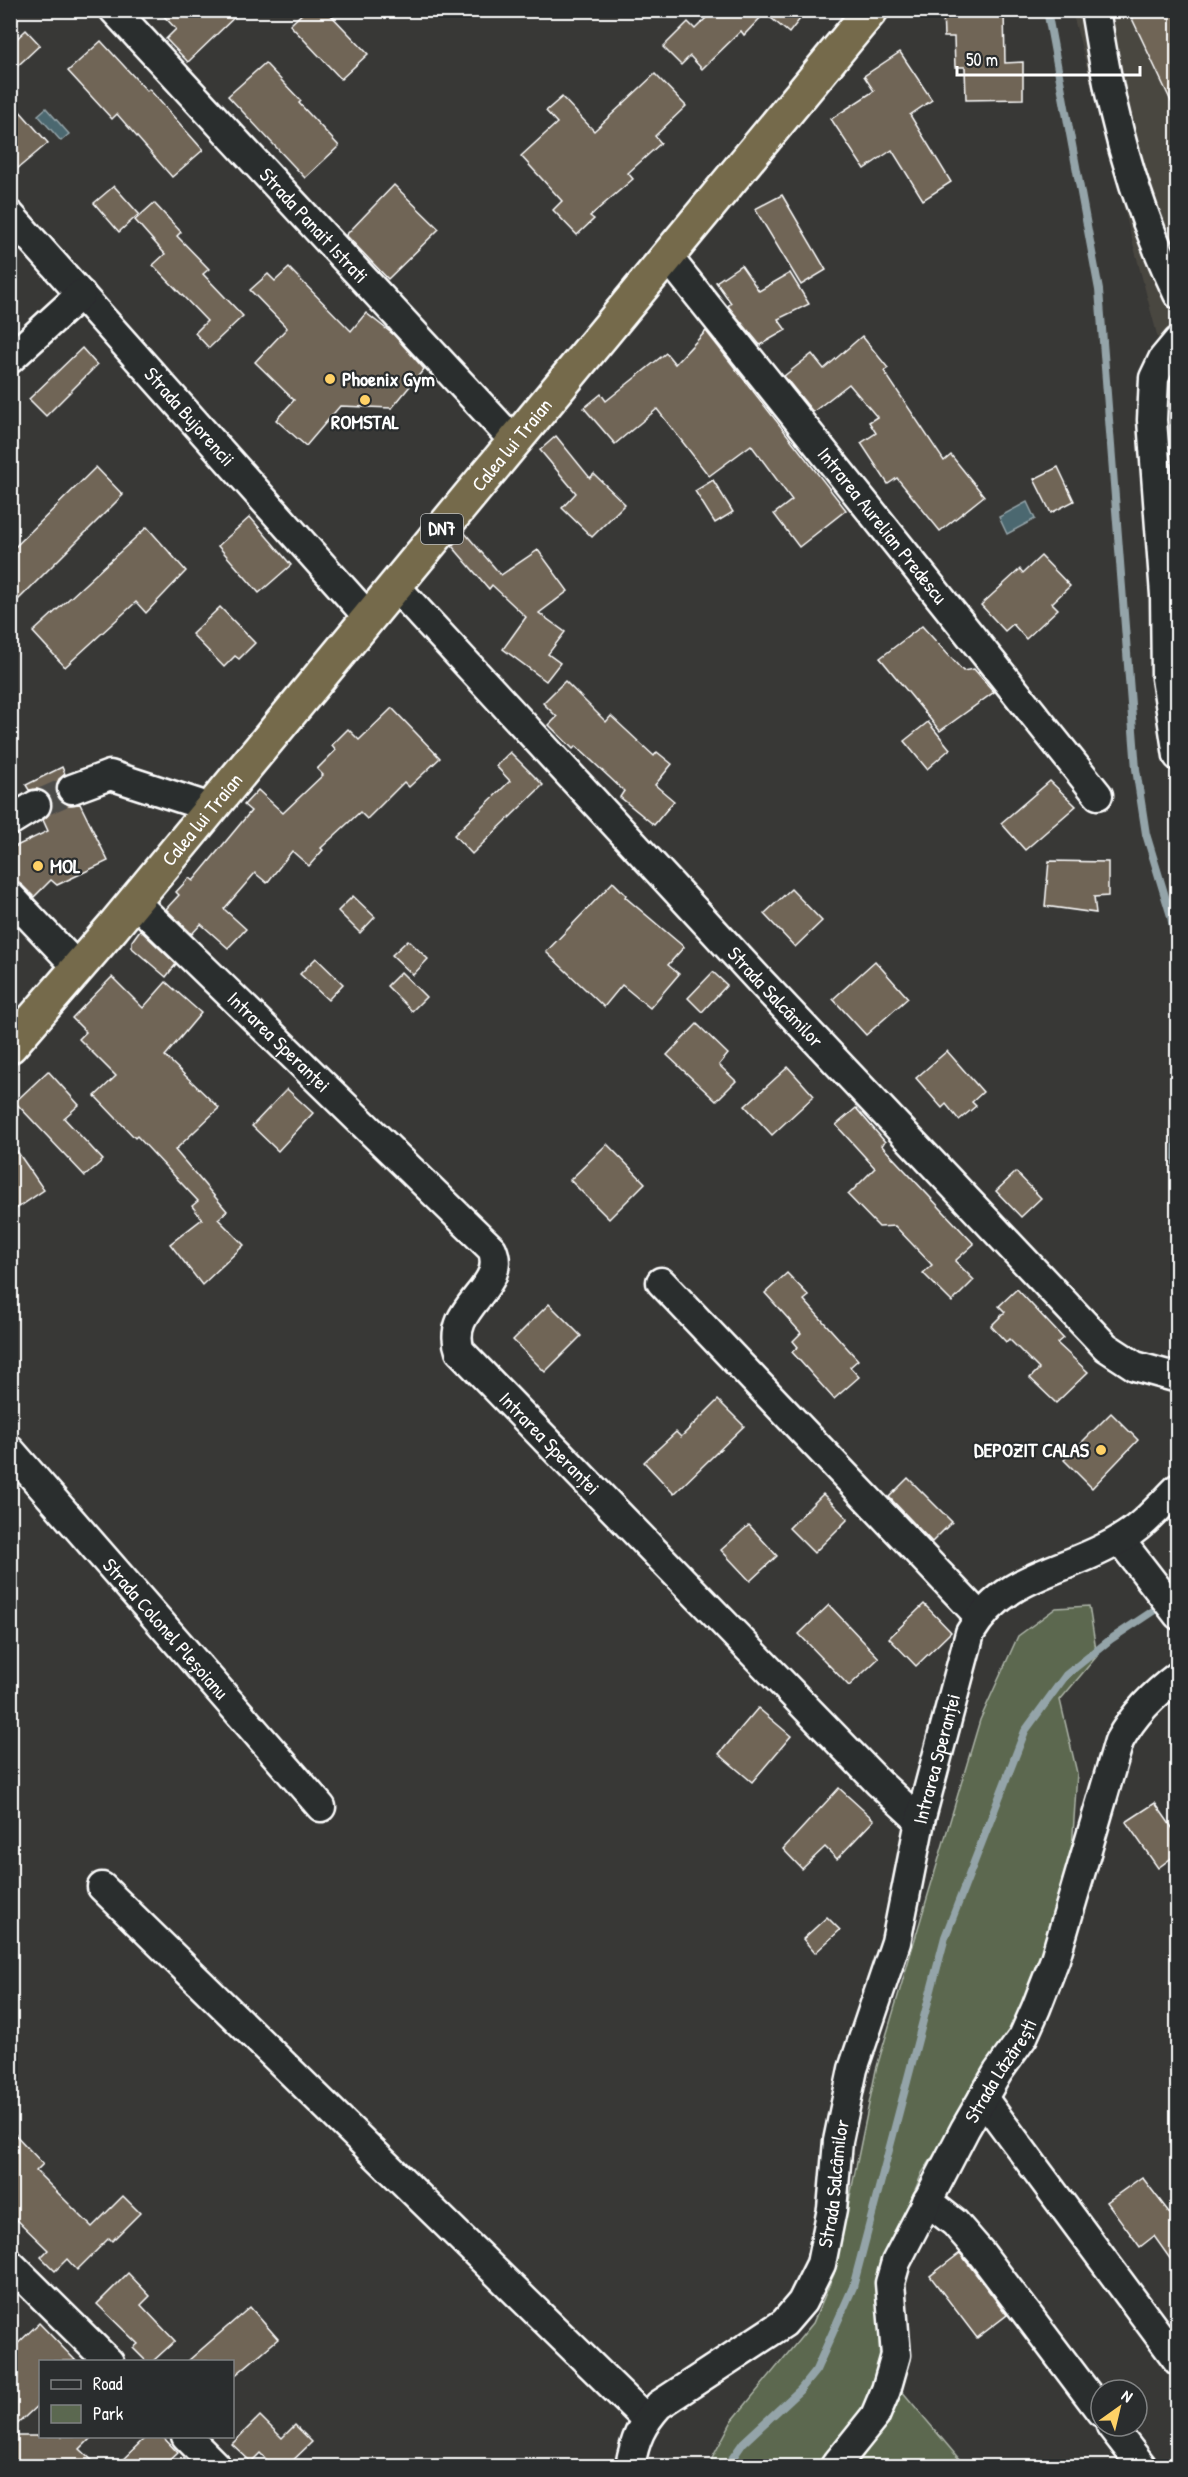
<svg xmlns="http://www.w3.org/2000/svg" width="1188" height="2477" font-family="'Patrick Hand',sans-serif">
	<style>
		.built { fill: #494640 }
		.green { fill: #5b6850; stroke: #adb4a8; stroke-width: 1.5 }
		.water { fill: #4c6870; stroke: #94a4a9; stroke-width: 1.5 }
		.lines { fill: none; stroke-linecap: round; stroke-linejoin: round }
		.stream { stroke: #94a4a9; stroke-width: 8 }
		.building { fill: #706557; stroke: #fff; stroke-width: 1.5 }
		.minor-tunnel { stroke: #4c4c4a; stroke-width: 28; stroke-dasharray: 28 14; stroke-linecap: butt }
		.minor-casing { stroke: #fff; stroke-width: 33 }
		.highway-casing { stroke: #fff; stroke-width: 38 }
		.minor { stroke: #2a2d2e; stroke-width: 28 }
		.highway { stroke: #746b4b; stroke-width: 33 }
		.poi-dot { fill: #ffd166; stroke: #2a2d2e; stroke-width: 2 }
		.labels { text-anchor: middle; stroke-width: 4.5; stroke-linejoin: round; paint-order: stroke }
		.shield { fill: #2a2d2e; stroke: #bfc0c0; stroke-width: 1.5 }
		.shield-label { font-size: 18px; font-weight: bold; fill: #fff }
		.street-label { font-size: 20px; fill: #fff; stroke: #2a2d2e }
		.poi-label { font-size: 20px; font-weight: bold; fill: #fff; stroke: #2a2d2e; text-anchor: start }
	</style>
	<rect width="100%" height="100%" fill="#383836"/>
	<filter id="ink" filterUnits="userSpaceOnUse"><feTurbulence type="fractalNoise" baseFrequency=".0167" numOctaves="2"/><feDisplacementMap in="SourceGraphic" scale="12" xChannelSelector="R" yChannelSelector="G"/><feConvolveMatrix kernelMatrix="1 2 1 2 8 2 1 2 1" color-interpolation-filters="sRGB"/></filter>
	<g filter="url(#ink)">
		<path class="built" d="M1072 11H1177V559L1165 464 1171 388Z"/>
		<path class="green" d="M1089 1606 1097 1656 1060 1700 1077 1773 1072 1849 1043 1949 1018 2016 988 2074 922 2173 891 2248 878 2304 880 2365 965 2466H708L732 2421 813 2323 834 2274 876 2070 980 1720 1018 1636 1056 1608Z"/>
		<g class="water">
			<path d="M46 108 69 134 61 141 38 115Z"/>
			<path d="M1027 502 1035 519 1007 534 999 517Z"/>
		</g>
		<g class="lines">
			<g class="stream">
				<path d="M1047 10 1099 290 1136 769 1146 834 1171 916 1178 957"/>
				<path d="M1178 1033 1176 1170 1178 1179"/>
				<path d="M727 2466 743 2443 800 2390 816 2370 853 2287 945 1937 1025 1731 1066 1675 1111 1639 1159 1607 1178 1590"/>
			</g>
		</g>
		<g class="building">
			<path d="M158 10H242L188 62 166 39 176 29Z"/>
			<path d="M306 10H326L368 54 341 79 290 25Z"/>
			<path d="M714 10H807L789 33 765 13 744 35 741 31 702 69 690 56 681 65 663 47 688 22 695 29Z"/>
			<path d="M943 10H1004L1005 63 1023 62V99L966 100 965 67H955L954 37H944Z"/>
			<path d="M1128 10H1178V116Z"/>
			<path d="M26 30 40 45 10 73V45Z"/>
			<path d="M101 41 147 91 149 89 203 150 172 177 117 114 112 119 68 71Z"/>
			<path d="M900 52 932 100 910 115 951 182 923 200 892 150 864 169 831 119 874 91 864 76Z"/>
			<path d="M265 63 301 101 299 103 339 146 305 178 228 96Z"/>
			<path d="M655 74 686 106 655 136 661 143 628 173 633 179 590 216 594 219 577 235 553 210 562 201 521 156 557 123 546 111 562 97 594 131Z"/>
			<path d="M10 100 48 143 10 175Z"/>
			<path d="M394 185 439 229 388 279 346 235Z"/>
			<path d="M114 186 139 214 119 232 94 203Z"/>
			<path d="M782 195 826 270 801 285 755 209Z"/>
			<path d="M154 203 181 232 177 236 209 269 203 274 243 316 209 348 195 333 207 321 153 265 165 254 135 220Z"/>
			<path d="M741 265 759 291 790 273 809 304 778 319 786 330 760 345 728 306 731 303 716 282Z"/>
			<path d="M289 268 351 331 366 313 394 335 424 369 392 408 340 406 306 446 276 420 294 400 255 362 287 328 250 290 268 274 275 281Z"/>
			<path d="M706 331 846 510 799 547 774 514 792 500 751 445 709 476 657 409 615 444 584 408 601 394 606 401 666 353 675 364Z"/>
			<path d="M862 336 888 368 884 371 944 461 951 455 984 496 940 531 897 478 888 484 861 443 876 433 869 422 877 417 849 384 813 412 784 376 812 354 824 369Z"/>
			<path d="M82 348 97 365 46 416 29 399Z"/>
			<path d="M556 436 590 478 594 474 625 504 592 537 562 508 576 493 540 450Z"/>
			<path d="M96 467 123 495 10 608V552Z"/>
			<path d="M1058 467 1074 501 1051 513 1034 479Z"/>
			<path d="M713 480 733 512 715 523 695 491Z"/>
			<path d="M250 517 291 565 259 593 218 546Z"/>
			<path d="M147 527 186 571 146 613 136 602 65 667 33 632Z"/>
			<path d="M464 532 501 575 538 550 568 591 539 613 565 632 548 654 560 663 546 681 503 649 526 617 492 585 489 589 452 546Z"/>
			<path d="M1041 556 1070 586 1052 603 1058 609 1026 639 1013 624 1005 631 981 605 1020 569 1023 573Z"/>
			<path d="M220 607 255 643 239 659 235 656 224 667 192 634Z"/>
			<path d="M922 626 963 671 974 669 994 692 940 731 880 658Z"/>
			<path d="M565 681 606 722 611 716 654 756 657 752 672 764 655 785 674 801 654 825 620 797 624 791 576 746 573 749 549 725 557 717 543 703Z"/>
			<path d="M392 708 440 758 409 787 404 782 367 819 360 812 321 848 323 850 309 866 292 851 267 883 255 873 224 909 246 929 228 948 201 924 192 934 166 909 179 895 176 892 189 878 193 881 251 811 244 805 258 790 283 813 323 775 317 769 336 750 332 745 348 729 359 740Z"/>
			<path d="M928 722 950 749 927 769 904 741Z"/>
			<path d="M510 752 543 785 472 854 454 835 510 781 496 766Z"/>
			<path d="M62 767 65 774 59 779 56 786 57 795 61 801 69 805 80 804 108 861 57 885 51 880 34 897 22 885 14 880 10 874V849L48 831 43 820 51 812 52 805 50 797 43 790 36 789 29 790 26 785Z"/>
			<path d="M1050 781 1076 806 1025 850 1001 823Z"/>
			<path d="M1049 861 1108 862V896L1094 897 1096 913 1045 906Z"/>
			<path d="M613 882 626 895 625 897 684 947 668 965 679 974 650 1008 622 985 604 1007 546 952Z"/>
			<path d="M791 889 822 921 795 947 764 914Z"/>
			<path d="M353 896 375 917 360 933 338 911Z"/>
			<path d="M140 930 176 964 166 977 132 948V941Z"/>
			<path d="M408 940 428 959 413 975 392 955Z"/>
			<path d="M316 958 343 984 328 1000 300 974Z"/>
			<path d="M875 961 908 998 866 1035 833 999Z"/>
			<path d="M401 972 426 997 412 1011 387 986Z"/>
			<path d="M713 972 727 985 702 1012 688 998Z"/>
			<path d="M112 977 143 1008 166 982 201 1013 165 1056 219 1108 175 1150 227 1211 218 1219 244 1245 202 1285 170 1244 202 1219 192 1206 198 1201 137 1136 135 1138 95 1096 116 1076 79 1039 86 1032 72 1018Z"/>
			<path d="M697 1024 728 1054 719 1065 736 1081 716 1101 667 1055Z"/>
			<path d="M947 1051 983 1092 972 1102 976 1106 959 1120 946 1104 942 1108 916 1078Z"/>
			<path d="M788 1067 814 1096 772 1135 745 1106Z"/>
			<path d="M48 1071 79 1105 64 1118 103 1160 85 1176 15 1102Z"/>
			<path d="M287 1089 313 1113 278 1151 252 1126Z"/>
			<path d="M856 1108 885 1142 881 1145 974 1244 955 1261 974 1280 952 1302 923 1273 932 1265 895 1226 879 1227 848 1195 875 1168 836 1125Z"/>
			<path d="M10 1141 44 1190 10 1213Z"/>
			<path d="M607 1144 645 1183 609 1219 570 1180Z"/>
			<path d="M1016 1172 1041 1198 1021 1217 996 1191Z"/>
			<path d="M787 1273 809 1296 804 1300 858 1360 850 1367 859 1377 834 1399 792 1352 798 1347 793 1341 801 1333 765 1293Z"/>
			<path d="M1017 1289 1063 1338 1057 1343 1088 1372 1056 1403 1030 1378 1039 1369 1009 1339 1006 1342 991 1326 1005 1312 999 1306Z"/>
			<path d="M549 1304 581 1336 545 1372 513 1340Z"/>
			<path d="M718 1400 744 1426 674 1494 644 1462 676 1432 681 1437Z"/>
			<path d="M1111 1413 1138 1440 1092 1488 1064 1460Z"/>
			<path d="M908 1478 952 1522 932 1542 889 1497Z"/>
			<path d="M823 1494 848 1519 814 1553 789 1528Z"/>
			<path d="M749 1525 777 1556 750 1581 721 1550Z"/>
			<path d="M924 1604 951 1632 916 1666 889 1638Z"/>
			<path d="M829 1605 879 1658 849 1686 799 1634Z"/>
			<path d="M758 1708 791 1736 752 1782 719 1754Z"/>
			<path d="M839 1788 874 1820 837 1859 825 1847 802 1869 783 1849Z"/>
			<path d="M1155 1803 1178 1836V1853L1158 1868 1126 1822Z"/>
			<path d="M827 1917 840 1930 815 1953 803 1939Z"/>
			<path d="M10 2129 43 2164 36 2171 92 2227 123 2196 140 2213 112 2241 109 2238 77 2270 67 2259 55 2271 41 2257 48 2250 10 2213Z"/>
			<path d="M1142 2177 1178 2224V2270L1154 2236 1140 2247 1107 2202Z"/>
			<path d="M960 2253 1007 2315 977 2338 930 2276Z"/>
			<path d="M128 2273 150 2296 141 2305 175 2341 153 2361H146L133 2348 138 2344 97 2304Z"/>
			<path d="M250 2307 278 2339 232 2378V2361H188Z"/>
			<path d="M39 2323 76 2361H40V2403L10 2431V2351Z"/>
			<path d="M260 2416 282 2438 295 2425 312 2442 287 2466H273L260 2453 251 2462 232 2444Z"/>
			<path d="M10 2436H93L80 2449 98 2466H10Z"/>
			<path d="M147 2436H162L178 2453 164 2466H116Z"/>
		</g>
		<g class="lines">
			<path class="minor-tunnel" d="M36 805 72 789"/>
			<g class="minor-casing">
				<g id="minor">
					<path id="s1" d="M114 10 514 441"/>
					<path d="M1095 10C1101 44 1106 78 1114 111 1128 173 1150 236 1178 294"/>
					<path id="s2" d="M10 215 369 618"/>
					<path id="s3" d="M667 256 1098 795"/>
					<path d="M1178 341 1163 359 1154 378 1152 420 1165 595 1166 678 1178 756"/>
					<path d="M10 359 81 294"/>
					<path id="s4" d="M395 586 761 982 1106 1347 1135 1366 1178 1378"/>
					<path d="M72 789 110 775 211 808"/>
					<path d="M10 821 36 805"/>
					<path d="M10 896 78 968"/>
					<path id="s5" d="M134 901 492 1249C509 1288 444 1307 460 1351L879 1783 920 1821"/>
					<path d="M661 1282 980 1617"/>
					<path id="s6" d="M10 1450 321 1807"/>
					<path d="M1120 1540 1178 1615"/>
					<path d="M102 1887 646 2419"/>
					<path d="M983 2098 1178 2361"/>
					<path d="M927 2201 955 2223 981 2253 1101 2412"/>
					<path d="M10 2264 109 2362"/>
					<path d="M1111 2426 1142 2466"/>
					<path d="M186 2436 216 2466"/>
					<path id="s7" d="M630 2466C635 2439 641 2425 659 2405L784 2323 802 2302 821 2264 832 2209 838 2141 853 2069 896 1942 920 1821 970 1633C1006 1572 1065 1573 1119 1540 1141 1528 1160 1506 1178 1488"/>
					<path id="s8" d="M835 2466 875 2416 886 2390 896 2355 890 2283 896 2262 965 2129 998 2072 1023 2037 1036 2008 1055 1959 1119 1741C1134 1714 1153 1695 1178 1676"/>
				</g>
			</g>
			<g class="highway-casing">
				<g id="highway">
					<path id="s9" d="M10 1046 113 927 871 10"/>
				</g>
			</g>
			<use href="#minor" class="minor"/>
			<use href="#highway" class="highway"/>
		</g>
	</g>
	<g class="poi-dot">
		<circle cx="330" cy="379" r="6"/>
		<circle cx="365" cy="400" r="6"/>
		<circle cx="38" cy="866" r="6"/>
		<circle cx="1101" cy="1450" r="6"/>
	</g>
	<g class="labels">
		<rect class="shield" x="421" y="514" width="42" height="30" rx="4.5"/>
		<g class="shield-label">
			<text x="442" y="535">DN7</text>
		</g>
		<g class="street-label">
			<text dy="7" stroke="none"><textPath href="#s1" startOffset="294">Strada Panait Istrati</textPath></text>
			<text dy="7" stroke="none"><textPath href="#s2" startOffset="270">Strada Bujorencii</textPath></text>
			<text dy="7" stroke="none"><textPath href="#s9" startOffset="783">Calea lui Traian</textPath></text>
			<text dy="7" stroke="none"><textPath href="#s3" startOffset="345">Intrarea Aurelian Predescu</textPath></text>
			<text dy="7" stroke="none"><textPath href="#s9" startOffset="297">Calea lui Traian</textPath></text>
			<text dy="7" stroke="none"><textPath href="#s4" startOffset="560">Strada Salcâmilor</textPath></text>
			<text dy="7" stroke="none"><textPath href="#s5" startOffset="202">Intrarea Speranței</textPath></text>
			<text dy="7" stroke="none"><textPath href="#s5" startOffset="741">Intrarea Speranței</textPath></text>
			<text dy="7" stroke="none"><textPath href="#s6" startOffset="237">Strada Colonel Pleșoianu</textPath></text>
			<text dy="7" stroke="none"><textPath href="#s7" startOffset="808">Intrarea Speranței</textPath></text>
			<text dy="7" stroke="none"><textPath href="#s8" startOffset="441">Strada Lăzărești</textPath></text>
			<text dy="7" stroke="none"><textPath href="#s7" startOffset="370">Strada Salcâmilor</textPath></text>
		</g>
		<g class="poi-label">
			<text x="342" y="386">Phoenix Gym</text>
			<text x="365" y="429" text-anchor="middle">ROMSTAL</text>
			<text x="50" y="873">MOL</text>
			<text x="1089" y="1457" text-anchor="end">DEPOZIT CALAS</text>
		</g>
	</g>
	<rect width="1188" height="2477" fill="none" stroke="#2a2d2e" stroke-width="36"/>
	<rect x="18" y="18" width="1152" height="2441" fill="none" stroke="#fff" stroke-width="2" filter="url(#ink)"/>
	<rect x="39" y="2360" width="195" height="78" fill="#2a2d2e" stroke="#7f8182" stroke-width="1.5"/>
	<rect x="51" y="2380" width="30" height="9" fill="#2a2d2e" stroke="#7f8182" stroke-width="1.5"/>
	<text x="93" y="2390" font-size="18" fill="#ffffff">Road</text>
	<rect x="51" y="2405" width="30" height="18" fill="#5b6850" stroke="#7f8182" stroke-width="1.5"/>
	<text x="93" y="2420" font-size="18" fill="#ffffff">Park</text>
	<g transform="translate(1119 2408) rotate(34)"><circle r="28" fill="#2a2d2e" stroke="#7f8182" stroke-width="1.5"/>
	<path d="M0-4.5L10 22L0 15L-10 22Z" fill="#ffd166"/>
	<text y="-9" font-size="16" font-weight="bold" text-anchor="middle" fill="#ffffff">N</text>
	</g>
	<path d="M957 66v9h183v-9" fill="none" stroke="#ffffff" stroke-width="3"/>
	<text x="966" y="66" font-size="18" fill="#ffffff" stroke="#2a2d2e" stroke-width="4.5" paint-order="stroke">50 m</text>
</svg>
